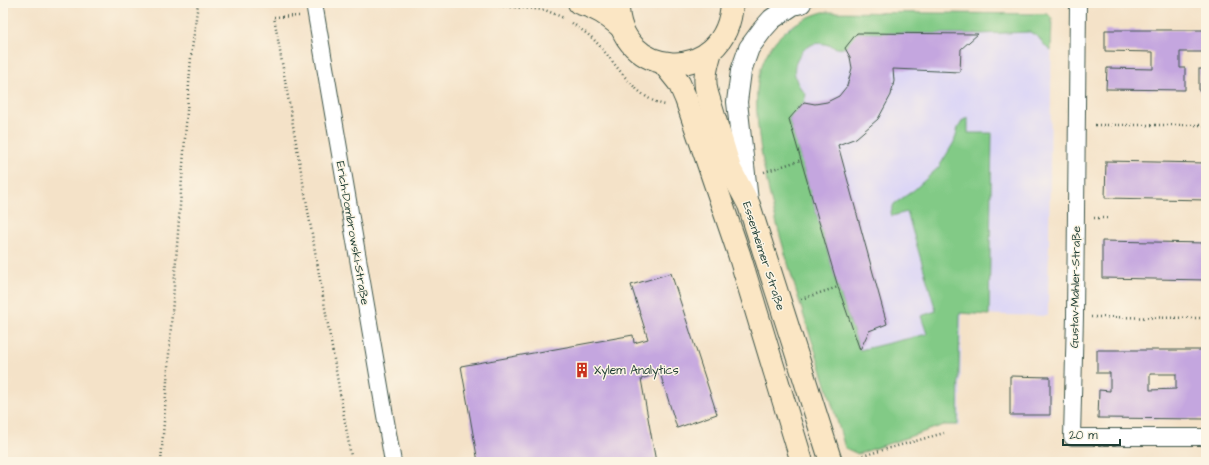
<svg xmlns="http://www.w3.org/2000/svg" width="1209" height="465" font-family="'Architects Daughter',sans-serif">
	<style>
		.built { fill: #dcd6f6 }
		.green { fill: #82ca86; stroke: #50845d }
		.building { fill: #c4a6df; fill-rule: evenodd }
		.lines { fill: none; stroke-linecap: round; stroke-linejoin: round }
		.minor-casing { stroke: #3f564a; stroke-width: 18 }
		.tertiary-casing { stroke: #3f564a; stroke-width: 22 }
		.secondary-casing { stroke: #3f564a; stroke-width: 24 }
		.path { stroke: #3f564a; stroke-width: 2.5; stroke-dasharray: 1 3; stroke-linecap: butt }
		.minor { stroke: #fff; stroke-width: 16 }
		.tertiary { stroke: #fff; stroke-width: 20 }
		.secondary { stroke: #fbe6c4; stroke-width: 22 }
		.labels { text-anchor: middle; stroke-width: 3; stroke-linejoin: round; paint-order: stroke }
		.street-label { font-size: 12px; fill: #1f3d34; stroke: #fcf5e5 }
		.poi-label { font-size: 12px; fill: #1f3d34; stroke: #fcf5e5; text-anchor: start }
	</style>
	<rect width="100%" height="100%" fill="#fcf5e5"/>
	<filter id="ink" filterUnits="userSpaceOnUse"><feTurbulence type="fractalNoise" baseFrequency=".025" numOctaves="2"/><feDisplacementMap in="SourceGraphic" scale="8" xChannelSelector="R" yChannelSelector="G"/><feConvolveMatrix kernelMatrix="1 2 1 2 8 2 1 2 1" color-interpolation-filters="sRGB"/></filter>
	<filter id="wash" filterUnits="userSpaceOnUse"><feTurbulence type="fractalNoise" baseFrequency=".012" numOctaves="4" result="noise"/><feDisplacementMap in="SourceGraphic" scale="16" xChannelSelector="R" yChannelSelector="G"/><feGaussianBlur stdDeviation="0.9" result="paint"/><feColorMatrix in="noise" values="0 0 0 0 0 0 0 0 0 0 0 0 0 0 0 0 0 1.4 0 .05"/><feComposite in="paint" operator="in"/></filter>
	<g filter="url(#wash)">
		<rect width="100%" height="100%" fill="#f4e2c8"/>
		<path class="built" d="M823 12 1048 14 1052 18 1048 316 962 314 960 426 943 425 858 454 757 89 760 72 762 65 776 40 789 27 804 19Z"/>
		<path class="green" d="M823 12 1048 14 1052 18 1051 51 1047 48 1038 37 1030 32 978 34 858 33C854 38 849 46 843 48 835 51 823 37 807 47 805 48 803 51 801 53 790 67 794 83 806 94L804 102 789 119 838 287 860 350 927 334 921 316 936 311 907 212 892 216 891 212 894 204 914 190 939 167 954 142 958 128 963 120 968 118V133H992L989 315 960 313 958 425H944L858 454 845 448C833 406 820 364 806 323 788 264 769 205 760 144 757 120 754 95 760 72 768 40 792 21 823 12Z"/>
		<g id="blocks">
			<g class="building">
				<path d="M1105 30H1206V52H1180V68H1185V90L1106 89 1107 68 1153 69V52L1105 51Z"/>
				<path d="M857 33 978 34 961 49 960 72 893 69 894 81 891 95 878 119 856 138 838 145 887 324 869 331 860 350 838 287 789 119 804 102 815 104 827 102 839 96 847 86 852 68 850 57 845 48Z"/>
				<rect x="1199" y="69" width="7" height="22"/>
				<path d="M1106 161 1206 163V200L1105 198Z"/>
				<path d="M1102 241 1206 243V280L1102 278Z"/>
				<path d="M671 273 717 414 677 428 660 373 641 379 656 462H478L461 366 633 335 634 343 648 339 631 285Z"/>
				<path d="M1097 350H1206V419L1098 418 1099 390 1110 391V373H1097ZM1150 374H1176V389L1150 390Z"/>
				<path d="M1010 376 1050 377V415H1010Z"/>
			</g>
		</g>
	</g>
	<g filter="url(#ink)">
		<use href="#blocks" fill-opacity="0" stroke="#3f564a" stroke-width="1"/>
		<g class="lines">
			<g class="minor-casing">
				<g id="minor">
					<path d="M314 3 393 462"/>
					<path d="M1078 3 1075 316 1072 437H1206"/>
				</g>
			</g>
			<g class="tertiary-casing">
				<path id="tertiary" d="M748 201 737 102 741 71 749 48 763 29 772 19 793 5 801 3"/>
			</g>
			<g class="secondary-casing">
				<g id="secondary">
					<path d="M579 3C596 7 608 16 621 27"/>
					<path d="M618 3C616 79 727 88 732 3"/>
					<path d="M711 51C707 65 703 78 707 93L730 169 749 205 831 462"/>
					<path d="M663 63 679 83 686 99 739 254 802 462"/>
				</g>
			</g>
			<g class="path">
				<path d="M467 3 545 10 564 18"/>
				<path d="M299 16 274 17 352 462"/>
				<path d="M572 23C580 29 590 35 596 42 616 63 636 100 666 105"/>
				<path d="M1095 125H1206"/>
				<path d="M764 172 801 160"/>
				<path d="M1094 218H1107"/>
				<path d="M801 299 838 287"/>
				<path d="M1091 317 1206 318"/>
				<path d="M851 459 944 433"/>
				<path d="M161 462 191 57 198 3"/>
			</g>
			<use href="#minor" class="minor"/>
			<use href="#tertiary" class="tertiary"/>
			<use href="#secondary" class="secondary"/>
		</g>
	</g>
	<defs>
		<g id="building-bare" transform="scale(1.2)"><path d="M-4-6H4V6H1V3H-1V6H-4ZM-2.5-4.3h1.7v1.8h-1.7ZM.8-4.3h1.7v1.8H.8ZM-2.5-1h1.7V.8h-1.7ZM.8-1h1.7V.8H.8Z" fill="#c8321e" stroke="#fcf5e5" stroke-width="2.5" paint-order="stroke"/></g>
	</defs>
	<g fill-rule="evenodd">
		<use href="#building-bare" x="582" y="370"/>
	</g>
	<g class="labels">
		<g class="street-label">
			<text transform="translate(353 233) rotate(80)" y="4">Erich-Dombrowski-Straße</text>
			<text transform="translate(764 256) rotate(72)" y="4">Essenheimer Straße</text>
			<text transform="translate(1075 287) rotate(-89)" y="4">Gustav-Mahler-Straße</text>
		</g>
		<g class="poi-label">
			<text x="594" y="374">Xylem Analytics</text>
		</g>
	</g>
	<rect width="1209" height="465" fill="none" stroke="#fcf5e5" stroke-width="16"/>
	<path d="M1063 439v6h57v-6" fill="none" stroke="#1f3d34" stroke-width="2"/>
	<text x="1069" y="439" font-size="12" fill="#1f3d34" stroke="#fcf5e5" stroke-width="3" paint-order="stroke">20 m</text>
</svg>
